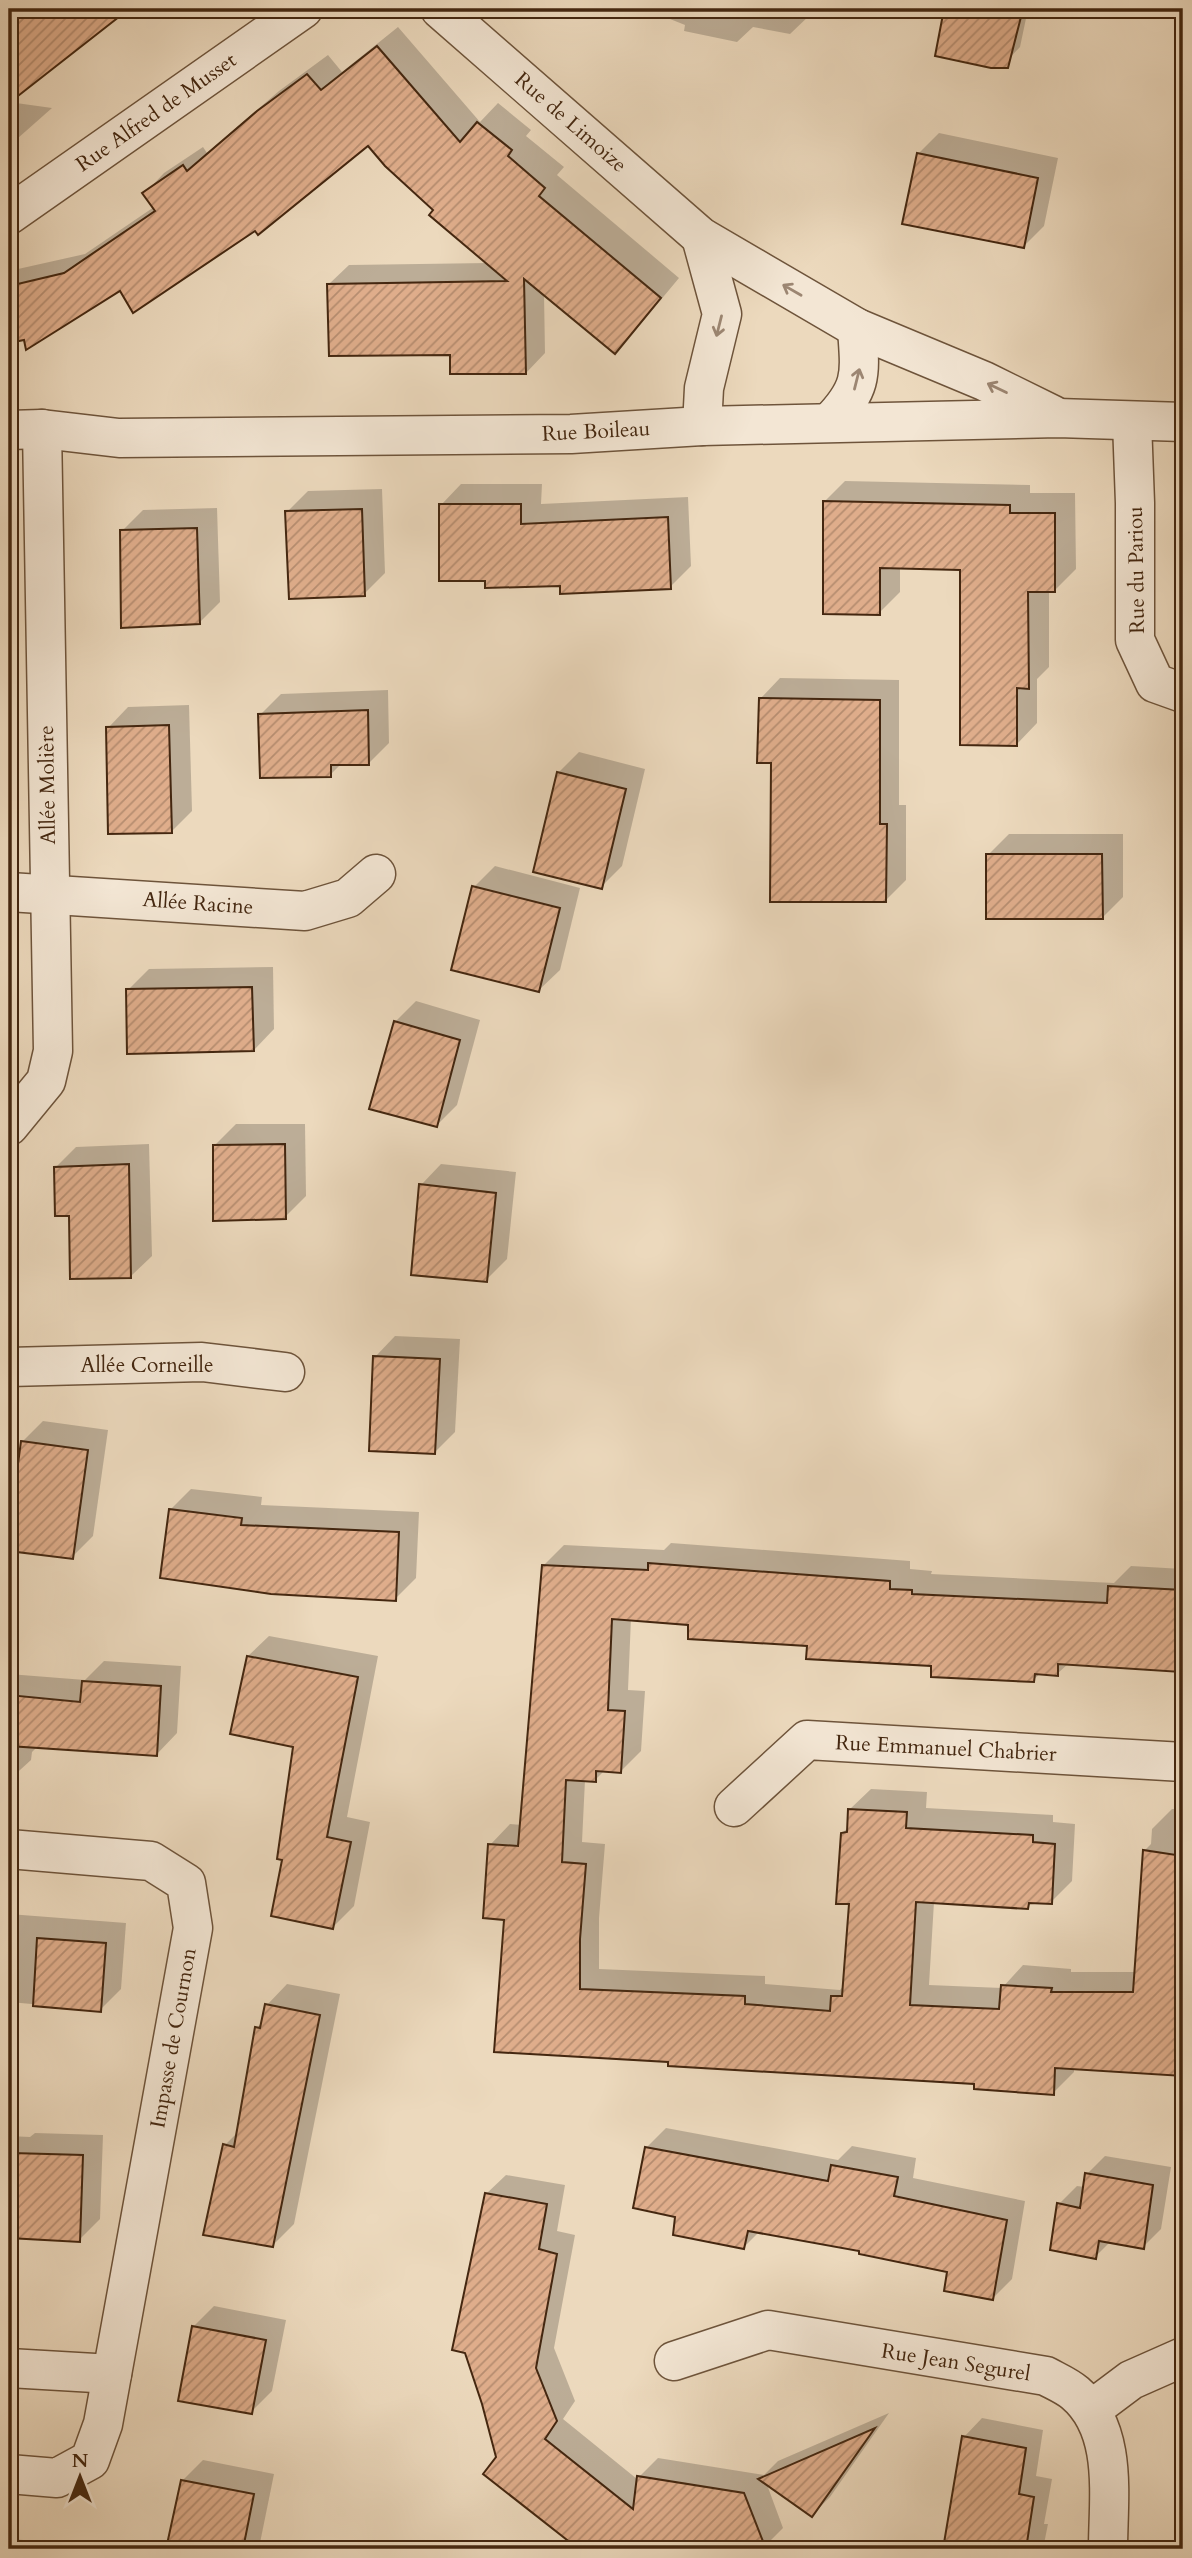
<svg xmlns="http://www.w3.org/2000/svg" width="1192" height="2558" font-family="Cardo,serif">
	<style>
		.shadow { fill: #0003 }
		.building { fill: url(#building-hatch); stroke: #442710; stroke-width: 2 }
		.lines { fill: none; stroke-linecap: round; stroke-linejoin: round }
		.minor-casing { stroke: #6e543b; stroke-width: 41 }
		.minor { stroke: #f3e6d4; stroke-width: 38 }
		.oneway { stroke: #9c8672 }
		.labels { text-anchor: middle; stroke-width: 5; stroke-linejoin: round; paint-order: stroke }
		.street-label { font-size: 21px; fill: #442710; stroke: #f3e6d4 }
	</style>
	<defs>
		<pattern id="building-hatch" width="6" height="6" patternUnits="userSpaceOnUse" patternTransform="scale(1.75)"><rect width="6" height="6" fill="#dfad8b"/><path d="M-1 1l2-2M0 6l6-6M5 7l2-2" fill="none" stroke="#b68d70"/></pattern>
	</defs>
	<rect width="100%" height="100%" fill="#ecd9bd"/>
	<filter id="stains"><feTurbulence type="fractalNoise" baseFrequency=".00286" numOctaves="4"/><feColorMatrix values="0 0 0 0 .2 0 0 0 0 .09 0 0 0 0 .02 0 0 0 .5 -.17"/></filter>
	<radialGradient id="worn" r=".72"><stop offset=".6" stop-color="#630" stop-opacity="0"/><stop offset="1" stop-color="#630" stop-opacity=".3"/></radialGradient>
	<g class="shadow">
		<path d="M645 9H812L811 14 790 34 753 27 737 42 684 31 685 25Z"/>
		<path d="M931 9H1028L1020 47 1000 68 944 18 930 14Z"/>
		<path d="M398 27 480 122 498 103 531 130 526 136 564 167 557 175 679 278 634 332 615 351 544 293 545 353 526 373 451 353 329 284 349 265 488 263 368 144 256 229 121 289 26 338 9 342V271L85 254 154 207 145 193 164 173 203 147 207 153 279 91 328 55 342 72Z"/>
		<path d="M9 102 52 108 9 146Z"/>
		<path d="M939 133 1058 158 1044 226 1023 247 918 154Z"/>
		<path d="M845 481 1030 485V493H1075L1076 569 1055 590H1049V667L1037 679V723L1017 744 962 568 900 567V592L879 613 824 502Z"/>
		<path d="M461 484H542L541 504 688 497 691 566 670 587 562 585 487 579 441 505Z"/>
		<path d="M382 489 385 573 364 594 287 512 308 491Z"/>
		<path d="M217 508 220 602 199 623 122 531 143 510Z"/>
		<path d="M780 678 899 680V805H906V880L885 901 773 761 760 699Z"/>
		<path d="M388 690 389 743 368 764H341L330 775 260 715 281 694Z"/>
		<path d="M189 705 192 811 172 831 108 728 128 707Z"/>
		<path d="M579 752 645 769 622 866 601 887 558 773Z"/>
		<path d="M1183 800V859H1180L1181 802Z"/>
		<path d="M1009 834H1123V897L1102 918 988 855Z"/>
		<path d="M495 866 580 888 560 970 539 990 474 887Z"/>
		<path d="M273 967 274 1029 254 1050 128 990 149 969Z"/>
		<path d="M416 1001 480 1020 457 1105 436 1126 395 1022Z"/>
		<path d="M236 1124H305L306 1196 285 1217 215 1145Z"/>
		<path d="M149 1144 152 1256 131 1276 70 1215 55 1168 76 1147Z"/>
		<path d="M441 1164 516 1172 507 1259 486 1280 421 1185Z"/>
		<path d="M395 1336 460 1339 455 1432 434 1453 375 1357Z"/>
		<path d="M43 1421 108 1430 93 1536 72 1557 9 1549 22 1442Z"/>
		<path d="M191 1489 262 1497 261 1505 419 1512 416 1578 395 1599 170 1510Z"/>
		<path d="M671 1543 910 1561V1569L932 1571 931 1574 1114 1583 1131 1566 1183 1569V1668L1181 1670 1069 1663 1057 1674 1041 1673 1033 1680 690 1623 631 1618 628 1690 645 1691 641 1751 621 1771 605 1770 595 1780H585L582 1842 605 1844 599 1918V1969L765 1976V1984L840 1990 844 1985 851 1903 842 1833 849 1827 850 1809 871 1789 927 1792 926 1808 1053 1815V1822L1075 1824 1072 1881 1051 1902 1033 1901 1027 1907 934 1902 929 1985 1002 1988 1023 1965 1071 1969V1972H1136L1144 1851 1151 1844 1152 1829 1172 1809H1183V2074L1074 2068V2072L1053 2093 976 2082 496 2050 505 1918 490 1845 510 1824 522 1825 543 1566 564 1545 664 1550Z"/>
		<path d="M269 1636 378 1656 347 1817 370 1822 354 1906 333 1927 284 1859 295 1746 248 1656Z"/>
		<path d="M104 1661 181 1666 177 1733 157 1754 38 1746 32 1752 31 1760 9 1780V1674L85 1680Z"/>
		<path d="M9 1914 126 1923 121 1989 100 2010 9 2002Z"/>
		<path d="M287 1984 340 1994 294 2224 273 2245 225 2145 238 2132 257 2028 263 2021 267 2005Z"/>
		<path d="M666 2128 838 2160 852 2146 916 2158 913 2178 1025 2201 1012 2279 993 2298 949 2270 861 2250 759 2232 744 2247 677 2216 646 2148Z"/>
		<path d="M35 2133 103 2135 100 2219 79 2240 9 2237V2136L30 2137Z"/>
		<path d="M1105 2156 1171 2167 1161 2229 1143 2247 1111 2241 1095 2257 1059 2204 1077 2186 1085 2187 1087 2174Z"/>
		<path d="M506 2175 565 2185 557 2231 575 2235 554 2348 575 2401 563 2419 637 2479 658 2458 764 2475 778 2461 889 2413 830 2497 812 2515 766 2482 783 2528 764 2547 757 2549H583L577 2546 498 2457 486 2194Z"/>
		<path d="M1183 2185V2210L1175 2193Z"/>
		<path d="M214 2306 286 2320 272 2391 251 2412 194 2326Z"/>
		<path d="M982 2418 1043 2430 1036 2476 1052 2479 1044 2524H1048L1043 2549H944L964 2437Z"/>
		<path d="M203 2460 274 2474 260 2543 253 2549H168L182 2481Z"/>
		<path d="M9 2539 96 2545 95 2549H9Z"/>
	</g>
	<g class="building">
		<path d="M9 9H129L9 103Z"/>
		<path d="M944 9H1023L1008 68H991L935 56Z"/>
		<path d="M377 46 460 142 477 122 512 150 508 156 545 188 539 196 661 298 615 354 524 279 526 374H450V355L329 356 327 284 507 281 429 215 433 210 385 166 368 146 258 235 255 231 133 313 120 291 26 350 24 340 9 343V286L64 273 155 211 142 193 183 165 187 171 257 111 307 74 321 90Z"/>
		<path d="M917 153 1038 178 1024 248 902 224Z"/>
		<path d="M823 501 1010 505V513H1055V592H1028L1029 689 1017 688V746L960 745V570L880 568V615L823 614Z"/>
		<path d="M439 504H521V524L668 517 671 589 560 594V586L485 588V581H439Z"/>
		<path d="M362 509 365 596 289 599 285 511Z"/>
		<path d="M197 528 200 624 121 628 120 530Z"/>
		<path d="M759 698 880 700V824H887L886 902H770L771 763H757Z"/>
		<path d="M368 710 369 765H331V777L260 778 258 714Z"/>
		<path d="M169 725 172 833 108 834 106 727Z"/>
		<path d="M557 772 626 789 602 889 533 872Z"/>
		<path d="M986 854H1102L1103 919H986Z"/>
		<path d="M472 886 560 908 539 992 451 970Z"/>
		<path d="M252 987 254 1051 127 1054 126 989Z"/>
		<path d="M394 1021 460 1040 437 1127 369 1109Z"/>
		<path d="M285 1144 286 1219 213 1221V1145Z"/>
		<path d="M129 1164 131 1278 70 1279 69 1216H55L54 1167Z"/>
		<path d="M419 1184 496 1193 487 1282 411 1275Z"/>
		<path d="M373 1356 440 1359 435 1454 369 1451Z"/>
		<path d="M21 1441 88 1450 73 1559 9 1551V1532Z"/>
		<path d="M169 1509 242 1518 241 1525 399 1532 396 1601 271 1594 160 1578Z"/>
		<path d="M648 1563 890 1581V1589L912 1590V1594L1107 1603 1108 1586 1183 1590 1181 1672 1058 1664V1676L1035 1674 1034 1682 931 1677V1666L806 1659 807 1646 688 1639V1625L612 1619 608 1710 625 1711 621 1773 596 1771V1782L566 1780 562 1862 586 1864 580 1939V1989L745 1996V2004L830 2011 831 1996H842L849 1904H836L841 1833 847 1832 848 1809 907 1812 906 1828 1033 1835V1842L1055 1844 1052 1904 1029 1903 1028 1909 916 1902 910 2005 999 2009 1001 1985 1052 1988 1051 1992H1133L1143 1850 1183 1856V2076L1055 2068 1054 2095 974 2089V2084L668 2066V2062L494 2052 504 1920 483 1918 488 1844 518 1846 542 1565 648 1570Z"/>
		<path d="M247 1656 358 1677 327 1837 351 1842 333 1929 271 1916 282 1860 277 1859 293 1747 230 1734Z"/>
		<path d="M82 1681 161 1686 157 1756 9 1746V1695L80 1702Z"/>
		<path d="M37 1938 106 1943 101 2012 33 2006Z"/>
		<path d="M265 2004 320 2015 273 2247 203 2235 223 2144 234 2147 255 2027 260 2028Z"/>
		<path d="M645 2147 828 2181 831 2165 898 2177 894 2196 1007 2220 993 2300 944 2291 947 2272 859 2254V2251L748 2231 744 2249 673 2235 675 2217 633 2208Z"/>
		<path d="M12 2153 83 2155 80 2242 9 2238Z"/>
		<path d="M1085 2173 1153 2185 1144 2249 1099 2241 1096 2259 1050 2250 1057 2203 1080 2208Z"/>
		<path d="M485 2193 547 2204 539 2249 557 2254 536 2368 557 2421 545 2439 633 2509 637 2476 744 2493 766 2549H586L576 2547 483 2474 496 2457 482 2404 465 2353 452 2350Z"/>
		<path d="M192 2326 266 2340 252 2414 178 2401Z"/>
		<path d="M875 2428 812 2517 758 2479Z"/>
		<path d="M962 2436 1026 2448 1019 2494 1034 2497 1026 2549H943Z"/>
		<path d="M181 2480 254 2494 243 2549H166Z"/>
	</g>
	<g class="lines">
		<g class="minor-casing">
			<g id="minor">
				<path d="M440 9 701 237 857 328 984 381 1053 415"/>
				<path d="M9 215 303 9"/>
				<path d="M701 237 722 314 704 388 702 426"/>
				<path d="M830 422C864 387 860 373 857 328"/>
				<path d="M1132 422 1135 503V640L1155 683 1183 693"/>
				<path d="M9 430 42 429 119 438 571 434 702 426 1058 418 1183 422"/>
				<path d="M9 892 305 911 348 898 376 874"/>
				<path d="M9 1126 46 1081 53 1051 42 429"/>
				<path d="M9 1367 202 1362 285 1372"/>
				<path d="M734 1807 807 1740 1183 1762"/>
				<path d="M9 1849 151 1861 186 1883 193 1928 103 2424 90 2460 57 2478 9 2474"/>
				<path d="M674 2361 768 2330 1046 2376C1055 2381 1067 2386 1075 2393 1119 2430 1108 2498 1108 2549"/>
				<path d="M9 2368 112 2374"/>
				<path d="M1091 2410 1131 2380 1183 2357"/>
			</g>
		</g>
		<use href="#minor" class="minor"/>
	</g>
	<defs><path id="oneway-shaft" d="M-6 0H5M1.5-3L5.5 0L1.5 3" fill="none" stroke-width="1.6" stroke-linecap="round" stroke-linejoin="round" transform="scale(1.75)"/></defs>
	<g class="oneway">
		<use href="#oneway-shaft" transform="translate(792 290) rotate(-150)"/>
		<use href="#oneway-shaft" transform="translate(719 326) rotate(104)"/>
		<use href="#oneway-shaft" transform="translate(857 379) rotate(-76)"/>
		<use href="#oneway-shaft" transform="translate(997 388) rotate(-154)"/>
	</g>
	<g class="labels">
		<g class="street-label">
			<text transform="translate(156 112) rotate(-35)" y="7">Rue Alfred de Musset</text>
			<text transform="translate(571 122) rotate(41)" y="7">Rue de Limoize</text>
			<text transform="translate(596 431) rotate(-3)" y="7">Rue Boileau</text>
			<text transform="translate(1136 570) rotate(-91)" y="7">Rue du Pariou</text>
			<text transform="translate(47 785) rotate(-91)" y="7">Allée Molière</text>
			<text transform="translate(198 903) rotate(4)" y="7">Allée Racine</text>
			<text x="147" y="1372">Allée Corneille</text>
			<text transform="translate(946 1748) rotate(3)" y="7">Rue Emmanuel Chabrier</text>
			<text transform="translate(173 2038) rotate(-80)" y="7">Impasse de Cournon</text>
			<text transform="translate(956 2362) rotate(9)" y="7">Rue Jean Segurel</text>
		</g>
	</g>
	<rect width="1192" height="2558" fill="none" stroke="#ecd9bd" stroke-width="35"/>
	<rect x="10" y="10" width="1171" height="2537" fill="none" stroke="#442710" stroke-width="3.5"/>
	<rect x="18" y="18" width="1157" height="2523" fill="none" stroke="#442710" stroke-width="2"/>
	<g transform="translate(80 2477)" stroke="#f3e6d4" stroke-width="5" paint-order="stroke">
	<path d="M0-5L12 26L0 18L-12 26Z" fill="#442710"/>
	<text y="-10" font-size="19" font-weight="bold" text-anchor="middle" fill="#442710">N</text>
	</g>
	<rect width="100%" height="100%" filter="url(#stains)"/>
	<rect width="100%" height="100%" fill="url(#worn)"/>
</svg>
